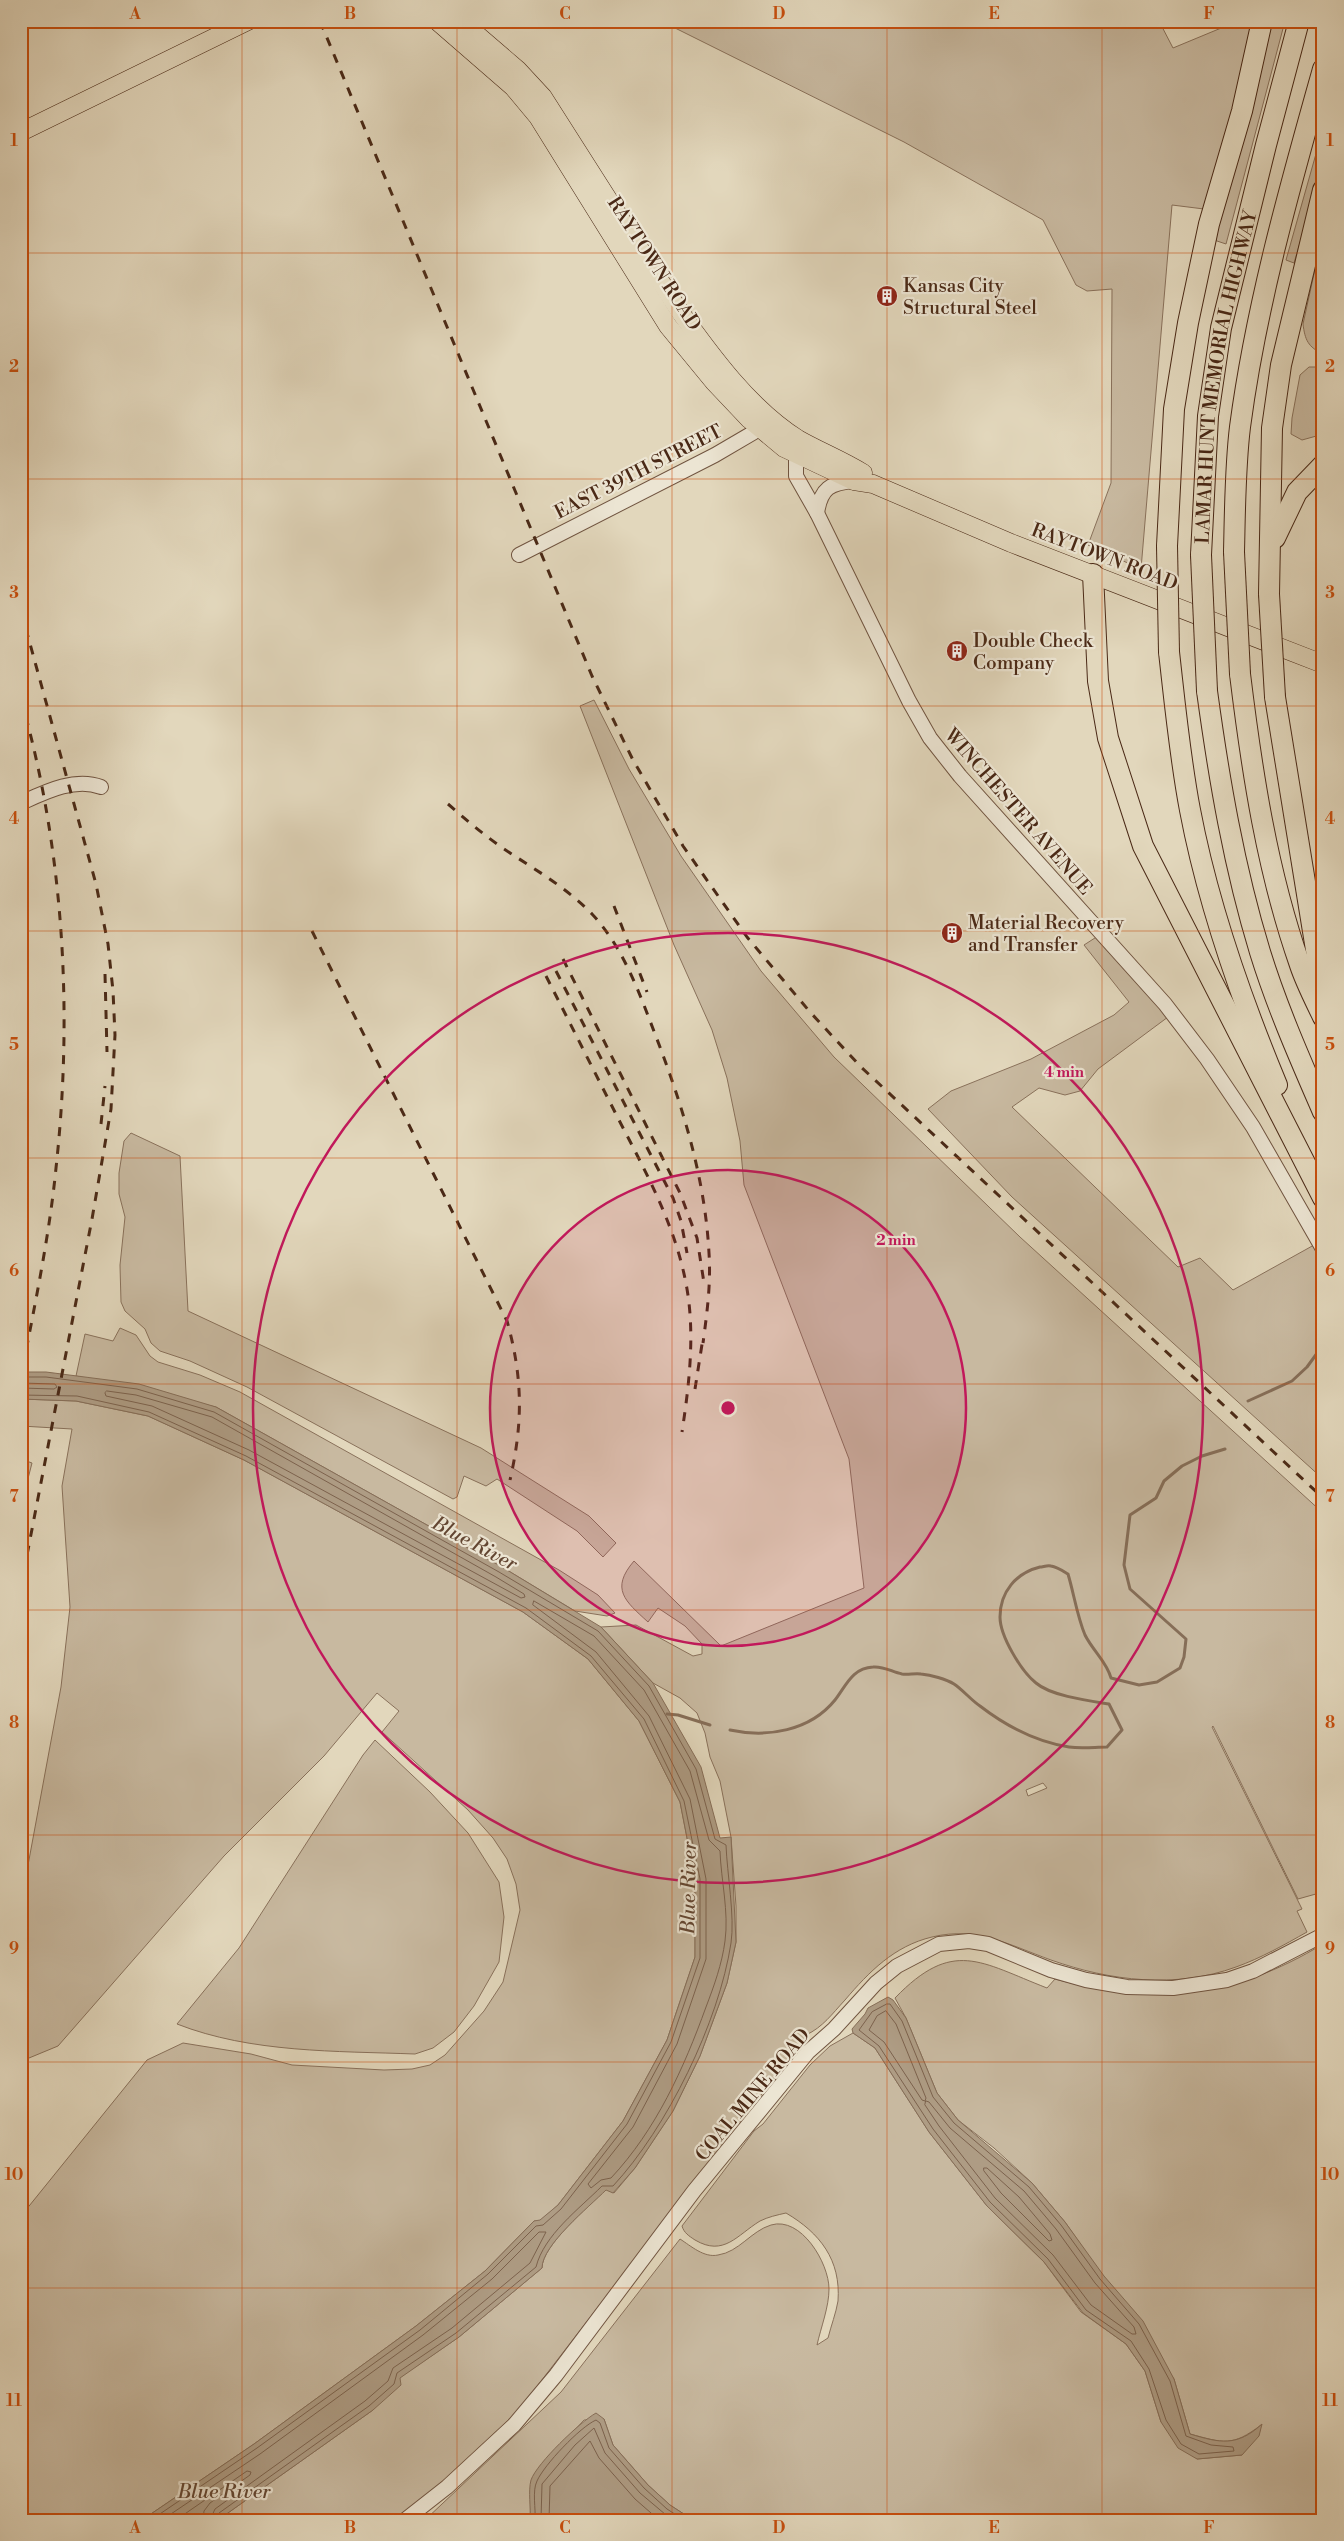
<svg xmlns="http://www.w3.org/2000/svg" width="1344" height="2541" font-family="'Libre Bodoni',serif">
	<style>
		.green { fill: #c8b9a0; stroke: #89715b; fill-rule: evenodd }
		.water { fill: #ae9c84; stroke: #866e58 }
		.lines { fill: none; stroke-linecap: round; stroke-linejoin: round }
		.shore { stroke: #7c624d; stroke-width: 1 }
		.stream { stroke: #866e58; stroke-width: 3 }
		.minor-casing { stroke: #705440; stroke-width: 16 }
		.major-casing { stroke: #4a2916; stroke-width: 19 }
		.highway-casing { stroke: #4a2916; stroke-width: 22 }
		.minor { stroke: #ece5d3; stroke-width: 14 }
		.major { stroke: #e2d7bc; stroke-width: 18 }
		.highway { stroke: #e2d7bc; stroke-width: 20 }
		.rail { stroke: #4a2916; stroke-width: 3; stroke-dasharray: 9 9; stroke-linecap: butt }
		.highway-bridge-casing { stroke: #4a2916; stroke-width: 22; stroke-linecap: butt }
		.highway-bridge { stroke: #e2d7bc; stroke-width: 20 }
		.grid { fill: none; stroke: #c84f0e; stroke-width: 1; stroke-opacity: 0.55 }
		.ring { fill: none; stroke: #c2185b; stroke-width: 2.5 }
		.labels { text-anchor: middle; stroke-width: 4.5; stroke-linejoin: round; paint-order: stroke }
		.street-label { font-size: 19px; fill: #4a2916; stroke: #ece5d3 }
		.poi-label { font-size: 19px; fill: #4a2916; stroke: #ece5d3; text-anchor: start }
		.water-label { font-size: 20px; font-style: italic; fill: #634632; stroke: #ece5d3 }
		.centre { fill: #c2185b; stroke: #ece5d3; stroke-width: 2.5 }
		.ring-label { font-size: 15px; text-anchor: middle; font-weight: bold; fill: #c2185b; stroke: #ece5d3; stroke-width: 4.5; stroke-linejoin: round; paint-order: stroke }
		.neatline { fill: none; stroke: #c84f0e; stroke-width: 2 }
		.grid-label { font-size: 16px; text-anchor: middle; font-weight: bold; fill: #c84f0e }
	</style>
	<rect width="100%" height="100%" fill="#e2d7bc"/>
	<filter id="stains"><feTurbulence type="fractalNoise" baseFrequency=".004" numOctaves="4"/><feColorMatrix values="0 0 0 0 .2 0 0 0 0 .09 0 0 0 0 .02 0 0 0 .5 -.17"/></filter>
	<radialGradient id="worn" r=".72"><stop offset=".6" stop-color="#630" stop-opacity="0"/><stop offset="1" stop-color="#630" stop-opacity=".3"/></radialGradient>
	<g class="green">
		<path d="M661 21H1159L1173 48 1226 26 1227 21H1255L1252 42 1204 209 1172 205 1141 569 1088 545 1111 483 1112 289 1087 291 1076 285 1043 220 904 142Z"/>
		<path d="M1269 21H1285L1226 244 1214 240Z"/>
		<path d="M1323 129V165L1294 263 1286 260Z"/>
		<path d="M1323 233V354C1308 347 1305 340 1303 324Z"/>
		<path d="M1309 367H1323V432L1320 435 1302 440 1291 434 1292 418 1300 375Z"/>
		<path d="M594 700 629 769 681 856 761 971 834 1057 1020 1237 1323 1513V1892L1298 1899 1213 1726 1212 1727 1302 1909 1297 1911 1307 1932C1284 1945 1261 1958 1236 1967 1176 1989 1110 1981 1051 1960 1009 1945 977 1926 932 1937 894 1946 869 1972 845 2000 832 2014 823 2027 806 2035L805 2043 785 2064 518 2411 432 2492 394 2520H218L373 2410 399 2378 459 2337 542 2268C542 2245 589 2207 606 2189L614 2193 635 2168 673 2111 700 2056 727 1983 736 1942V1906L731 1837 720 1781 710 1757 705 1733 697 1713 680 1698 653 1683 601 1627 636 1625 693 1656 702 1654V1644L685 1626 658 1608 648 1622C625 1601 610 1589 634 1561L721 1646 864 1588 849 1459 744 1185 740 1141 727 1078 712 1030 674 945 580 706ZM1043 1783 1047 1788 1028 1796 1026 1790Z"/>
		<path d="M1098 936 1168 1017 1098 1069 1080 1091 1065 1095 1039 1088 1012 1107 1178 1267 1200 1258 1233 1290 1314 1245 1323 1261V1479L1012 1197 928 1109 951 1091 1031 1059 1114 1015 1129 1002 1084 945Z"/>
		<path d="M131 1133 180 1156 188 1311 481 1448 589 1516 616 1543 603 1557 577 1531 497 1479 486 1486 464 1476 457 1497 453 1499 247 1387 190 1361 160 1351 151 1343 145 1329 125 1311 121 1302 120 1265 125 1217 119 1194V1173L124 1141Z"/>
		<path d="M120 1328 136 1335 150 1356 158 1362 200 1375 240 1392 559 1570 598 1595 615 1613 607 1616 575 1611 502 1567 216 1407 76 1376 85 1334 113 1341Z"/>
		<path d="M21 1399 76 1401 148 1416 244 1460 523 1612 588 1659 639 1721 680 1802 695 1879V1957L667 2040 623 2121 558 2205 540 2221H534L485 2271 416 2326 254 2444 142 2520H21V2216L147 2060 183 2043 251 2054 292 2065 384 2070 412 2069 430 2065 445 2055 484 2011 503 1982 520 1910 516 1884 507 1859 493 1838 468 1810 382 1732 399 1711 377 1693 324 1756 224 1856 58 2046 29 2058 21 2054V1903L61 1687 70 1607 62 1486 72 1429 21 1426Z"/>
		<path d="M21 1459 32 1463 21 1506Z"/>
		<path d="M375 1740 430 1792 468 1833 499 1882 504 1917 499 1962 474 2006 454 2032 433 2048 415 2054C336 2051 251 2053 177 2024L239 1948 363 1755Z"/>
		<path d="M1323 1944V2520H693L670 2505 648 2485 613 2445 604 2419 584 2420 539 2468 531 2504 530 2520H425L561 2392 680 2239C691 2246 704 2258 718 2255 739 2252 751 2231 771 2225 801 2216 829 2263 829 2289 829 2307 821 2327 817 2345L828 2338C831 2326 836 2313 838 2301 841 2260 820 2233 786 2213 777 2215 768 2217 760 2221 737 2235 724 2257 695 2240 689 2236 684 2233 682 2226L754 2131 763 2124 810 2065 830 2046 853 2033 875 2048 929 2132 987 2206 1044 2262 1081 2312 1126 2344 1145 2371 1161 2422 1197 2459 1242 2455 1261 2425C1232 2447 1224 2443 1190 2434L1174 2379 1065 2222 1032 2183 994 2148 958 2120 937 2093 906 2018 895 1998C953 1938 980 1962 1047 1988L1055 1979C1154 2006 1234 1998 1323 1944Z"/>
	</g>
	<g class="water">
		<path d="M21 1372H46L139 1384 216 1407 502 1567 601 1627 653 1683 701 1767 720 1838 731 1837 736 1942 727 1983 700 2056 673 2111 635 2168 613 2193 606 2190C589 2207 542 2245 542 2268L459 2337 400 2378 401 2385 373 2410 218 2520H142L254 2444 416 2326 485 2271 534 2221 540 2220 558 2205 623 2121 667 2040 695 1957V1879L680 1802 639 1721 588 1659 523 1612 244 1460 148 1416 76 1401 21 1399Z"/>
		<path d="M888 1997 893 2000 906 2018 937 2093 958 2120 1032 2183 1065 2222 1104 2276 1143 2321 1174 2379 1190 2434C1220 2443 1237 2447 1262 2424L1259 2436 1242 2455 1197 2459 1178 2448 1161 2422 1145 2371 1126 2344 1083 2313 1044 2262 987 2206 929 2132 875 2048 853 2033 852 2029 865 2014 868 2008Z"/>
		<path d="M596 2413 604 2419 613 2445 648 2485 670 2505 693 2520H530C531 2508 528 2491 531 2480 537 2463 580 2422 596 2413Z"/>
	</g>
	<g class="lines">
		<g class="shore">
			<path d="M21 1377H46L137 1389 214 1412 499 1572 598 1631 649 1686 696 1769 715 1839 726 1845C727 1873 735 1917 731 1943 719 2022 667 2128 613 2186H602C579 2209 544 2235 536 2267L456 2333 397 2373 394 2384 369 2406 219 2513 217 2520"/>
			<path d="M21 1383 55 1384 57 1387 54 1389 21 1388"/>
			<path d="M107 1391 136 1395 212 1417 496 1577 524 1594 525 1597 521 1598 249 1450 152 1406 106 1396 105 1393Z"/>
			<path d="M21 1395 77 1396 149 1412 246 1456 526 1608 591 1656 644 1719 684 1801 700 1879V1958L671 2042 627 2124 561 2209 543 2225 536 2226 488 2274 420 2330 257 2448 151 2520"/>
			<path d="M534 1601 594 1636 644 1690 690 1771 709 1840 720 1851C721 1880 729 1912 725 1941 722 1964 714 1986 706 2007 684 2068 656 2130 611 2178L601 2180 591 2188 588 2184 633 2127 677 2044 706 1959V1879L690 1799 649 1716 596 1652 533 1605Z"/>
			<path d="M887 2004H890L902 2021 933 2097 954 2123 1029 2187 1061 2225 1100 2279 1139 2324 1170 2381 1186 2436 1211 2445 1233 2447 1234 2451 1199 2454 1181 2444 1166 2420 1149 2369 1131 2341 1086 2310 1048 2259 990 2202 933 2129 879 2046 859 2030 872 2012Z"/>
			<path d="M886 2011 896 2024 926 2098 925 2101 922 2100 884 2042 869 2030 877 2016Z"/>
			<path d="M926 2101 929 2102 950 2128 1024 2191 1056 2229 1095 2283 1134 2327 1136 2334H1132L1091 2305 1053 2255 995 2198 939 2126 925 2105Z"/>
			<path d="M984 2168H987L1019 2197 1050 2234 1052 2240 1049 2241 1001 2193 984 2171Z"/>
			<path d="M162 2520 260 2454 423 2335 492 2279 539 2232H546L530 2263 452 2328 393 2368 388 2381 365 2401 215 2509 210 2520"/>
			<path d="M176 2520 247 2471 251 2472 250 2475 210 2503 204 2511 203 2520"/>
			<path d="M535 2520C536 2509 532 2491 537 2481 544 2465 580 2427 596 2420L600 2423 609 2448 644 2488 667 2509 684 2520"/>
			<path d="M541 2520 542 2484 575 2445 594 2428 605 2453 640 2493 672 2520"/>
			<path d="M549 2520 550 2486 590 2441 599 2458 635 2499 659 2520"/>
		</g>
		<g class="stream">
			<path d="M1248 1401 1292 1381 1307 1367 1323 1345"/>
			<path d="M667 1714 678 1715 710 1725"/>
			<path d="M730 1730C767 1738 810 1731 835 1700 846 1686 852 1668 873 1667 884 1666 892 1672 902 1674 908 1675 915 1673 921 1674 931 1675 946 1679 954 1684 963 1690 971 1700 980 1706 1006 1726 1037 1742 1069 1747 1082 1749 1095 1747 1107 1747L1122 1730 1109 1704C1090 1701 1051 1696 1036 1683 1021 1671 1000 1636 1000 1617 1000 1592 1016 1573 1040 1567 1043 1567 1047 1565 1051 1566 1057 1567 1063 1571 1068 1574 1074 1594 1077 1616 1085 1635 1093 1651 1107 1662 1111 1678L1139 1685 1157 1682 1180 1668 1184 1657 1186 1639 1130 1589 1124 1565 1130 1515 1156 1498 1164 1481 1182 1466 1202 1456 1225 1449"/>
		</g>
		<g class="minor-casing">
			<g id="minor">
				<path d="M803 448 796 461V476L817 513 909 701 930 738 960 776 1165 1004 1207 1059 1253 1127 1323 1249"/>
				<path d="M817 513C821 488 830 483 854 481"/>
				<path d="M519 555 715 455 768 424"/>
				<path d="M21 803C45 792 75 777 101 787"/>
				<path d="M405 2520 447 2487 514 2425 556 2375 694 2191 808 2052 834 2029 876 1983 897 1966 939 1944 969 1941 988 1944 1051 1970 1086 1980 1127 1987 1173 1988 1227 1980 1253 1971 1323 1935"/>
			</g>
		</g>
		<g class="major-casing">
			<g id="major">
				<path d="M437 21 513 87 538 117 668 326 714 382 749 419 784 448 854 481 873 484 1011 543 1323 664"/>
				<path d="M461 21 518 70 543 97 678 309C710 354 750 409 798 439 819 451 842 460 863 473"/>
				<path d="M21 132 248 21"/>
			</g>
		</g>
		<g class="highway-casing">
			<g id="highway">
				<path d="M1275 538 1297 492 1323 465"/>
				<path d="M1167 546 1174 409 1188 323 1209 224 1242 111 1262 21"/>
				<path d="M1234 552C1235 511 1235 468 1240 427 1256 306 1290 186 1323 69"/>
				<path id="s1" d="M1201 555 1208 416 1221 328 1266 145 1299 21"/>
				<path d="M1093 574 1098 681 1108 738 1143 846 1323 1198"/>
				<path d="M1269 594 1272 428 1281 365 1323 190"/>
				<path d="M1169 652C1175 705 1180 758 1190 810 1208 905 1240 996 1277 1085"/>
				<path d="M1240 674C1252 772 1267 871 1300 965 1306 983 1315 1000 1323 1017"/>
				<path d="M1207 691C1219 779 1234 867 1260 952 1277 1007 1300 1059 1323 1112"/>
				<path d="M1275 697 1323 993"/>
			</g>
		</g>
		<use href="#minor" class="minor"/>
		<use href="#major" class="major"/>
		<use href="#highway" class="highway"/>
		<g class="rail">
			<path d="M320 21 592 676 633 760 683 846 747 937 810 1012 861 1067 1323 1498"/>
			<path d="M21 611 96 884 108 944 113 991 115 1035 111 1109 92 1219 21 1586"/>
			<path d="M21 699C64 850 73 1013 56 1168 49 1239 34 1308 21 1377"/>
			<path d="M448 804C466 820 484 835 504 849 534 869 566 887 592 914 623 947 639 992 655 1034 682 1104 705 1177 709 1253 711 1284 707 1313 703 1343"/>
			<path d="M614 906 647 992"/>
			<path d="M312 931 507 1321C523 1378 523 1423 510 1480"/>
			<path d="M563 959 680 1193 697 1238 704 1283"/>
			<path d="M556 971 673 1198 681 1221 687 1253"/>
			<path d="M105 974 107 1052"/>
			<path d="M546 976C571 1025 596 1075 621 1124 649 1178 677 1230 687 1289 695 1336 689 1386 682 1432"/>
			<path d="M101 1124 105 1086"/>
			<path d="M695 1389 703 1338"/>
		</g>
		<g class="highway-bridge-casing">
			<g id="highway-bridge">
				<path d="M1167 546 1169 652"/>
				<path d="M1234 552 1240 674"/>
				<path d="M1201 555 1207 691"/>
				<path d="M1269 594 1275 697"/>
			</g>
		</g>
		<use href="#highway-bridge" class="highway-bridge"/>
	</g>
	<path class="grid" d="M242 21V2520M457 21V2520M672 21V2520M887 21V2520M1102 21V2520M21 253H1323M21 479H1323M21 706H1323M21 931H1323M21 1158H1323M21 1384H1323M21 1610H1323M21 1835H1323M21 2062H1323M21 2288H1323"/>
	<circle cx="728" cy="1408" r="238" fill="#c2185b" fill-opacity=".12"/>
	<g class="ring">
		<circle cx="728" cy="1408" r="238"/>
		<circle cx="728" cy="1408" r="475"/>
	</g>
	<defs>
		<g id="building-disc" transform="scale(1.125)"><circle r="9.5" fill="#8f2418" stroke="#ece5d3"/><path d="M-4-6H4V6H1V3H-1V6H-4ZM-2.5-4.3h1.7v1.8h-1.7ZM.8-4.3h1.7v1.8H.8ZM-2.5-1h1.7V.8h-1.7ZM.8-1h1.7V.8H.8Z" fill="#fff"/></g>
	</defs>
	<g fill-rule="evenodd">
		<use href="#building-disc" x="887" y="296"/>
		<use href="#building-disc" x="957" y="651"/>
		<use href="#building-disc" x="952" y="933"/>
	</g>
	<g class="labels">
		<g class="street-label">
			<text transform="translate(655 263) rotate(57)" y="7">RAYTOWN ROAD</text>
			<text dy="7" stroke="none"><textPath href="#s1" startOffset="180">LAMAR HUNT MEMORIAL HIGHWAY</textPath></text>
			<text transform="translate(638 471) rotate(-27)" y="7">EAST 39TH STREET</text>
			<text transform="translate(1105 556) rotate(21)" y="7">RAYTOWN ROAD</text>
			<text transform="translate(1019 811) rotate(49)" y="7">WINCHESTER AVENUE</text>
			<text transform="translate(752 2094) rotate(-50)" y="7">COAL MINE ROAD</text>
		</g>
		<g class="poi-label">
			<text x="903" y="292">Kansas City<tspan x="903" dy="22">Structural Steel</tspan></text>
			<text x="973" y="647">Double Check<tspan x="973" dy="22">Company</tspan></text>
			<text x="968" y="929">Material Recovery<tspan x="968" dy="22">and Transfer</tspan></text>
		</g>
		<g class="water-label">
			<text transform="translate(475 1543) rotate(28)" y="7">Blue River</text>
			<text transform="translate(688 1888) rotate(-89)" y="7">Blue River</text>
			<text x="224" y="2498">Blue River</text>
		</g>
	</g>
	<circle cx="728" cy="1408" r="8" class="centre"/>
	<g class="ring-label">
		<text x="1064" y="1077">4 min</text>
		<text x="896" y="1245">2 min</text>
	</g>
	<rect width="1344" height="2541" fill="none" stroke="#e2d7bc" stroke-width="55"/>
	<rect x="28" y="28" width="1288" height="2486" class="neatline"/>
	<g class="grid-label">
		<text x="135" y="19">A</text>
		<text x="350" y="19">B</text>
		<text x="565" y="19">C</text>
		<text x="779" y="19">D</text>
		<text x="994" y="19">E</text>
		<text x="1209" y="19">F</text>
		<text x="14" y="146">1</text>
		<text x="1330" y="146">1</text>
		<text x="14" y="372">2</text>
		<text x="1330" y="372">2</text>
		<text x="14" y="598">3</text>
		<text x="1330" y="598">3</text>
		<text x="14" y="824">4</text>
		<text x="1330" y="824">4</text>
		<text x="14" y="1050">5</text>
		<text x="1330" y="1050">5</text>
		<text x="14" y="1276">6</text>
		<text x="1330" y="1276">6</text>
		<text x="14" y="1502">7</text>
		<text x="1330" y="1502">7</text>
		<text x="14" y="1728">8</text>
		<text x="1330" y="1728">8</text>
		<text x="14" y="1954">9</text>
		<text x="1330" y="1954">9</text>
		<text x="14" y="2180">10</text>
		<text x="1330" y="2180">10</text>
		<text x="14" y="2406">11</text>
		<text x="1330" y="2406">11</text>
		<text x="135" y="2533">A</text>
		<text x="350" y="2533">B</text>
		<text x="565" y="2533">C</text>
		<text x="779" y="2533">D</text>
		<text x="994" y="2533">E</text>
		<text x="1209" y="2533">F</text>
	</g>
	<rect width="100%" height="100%" filter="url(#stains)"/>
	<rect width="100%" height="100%" fill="url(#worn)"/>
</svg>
